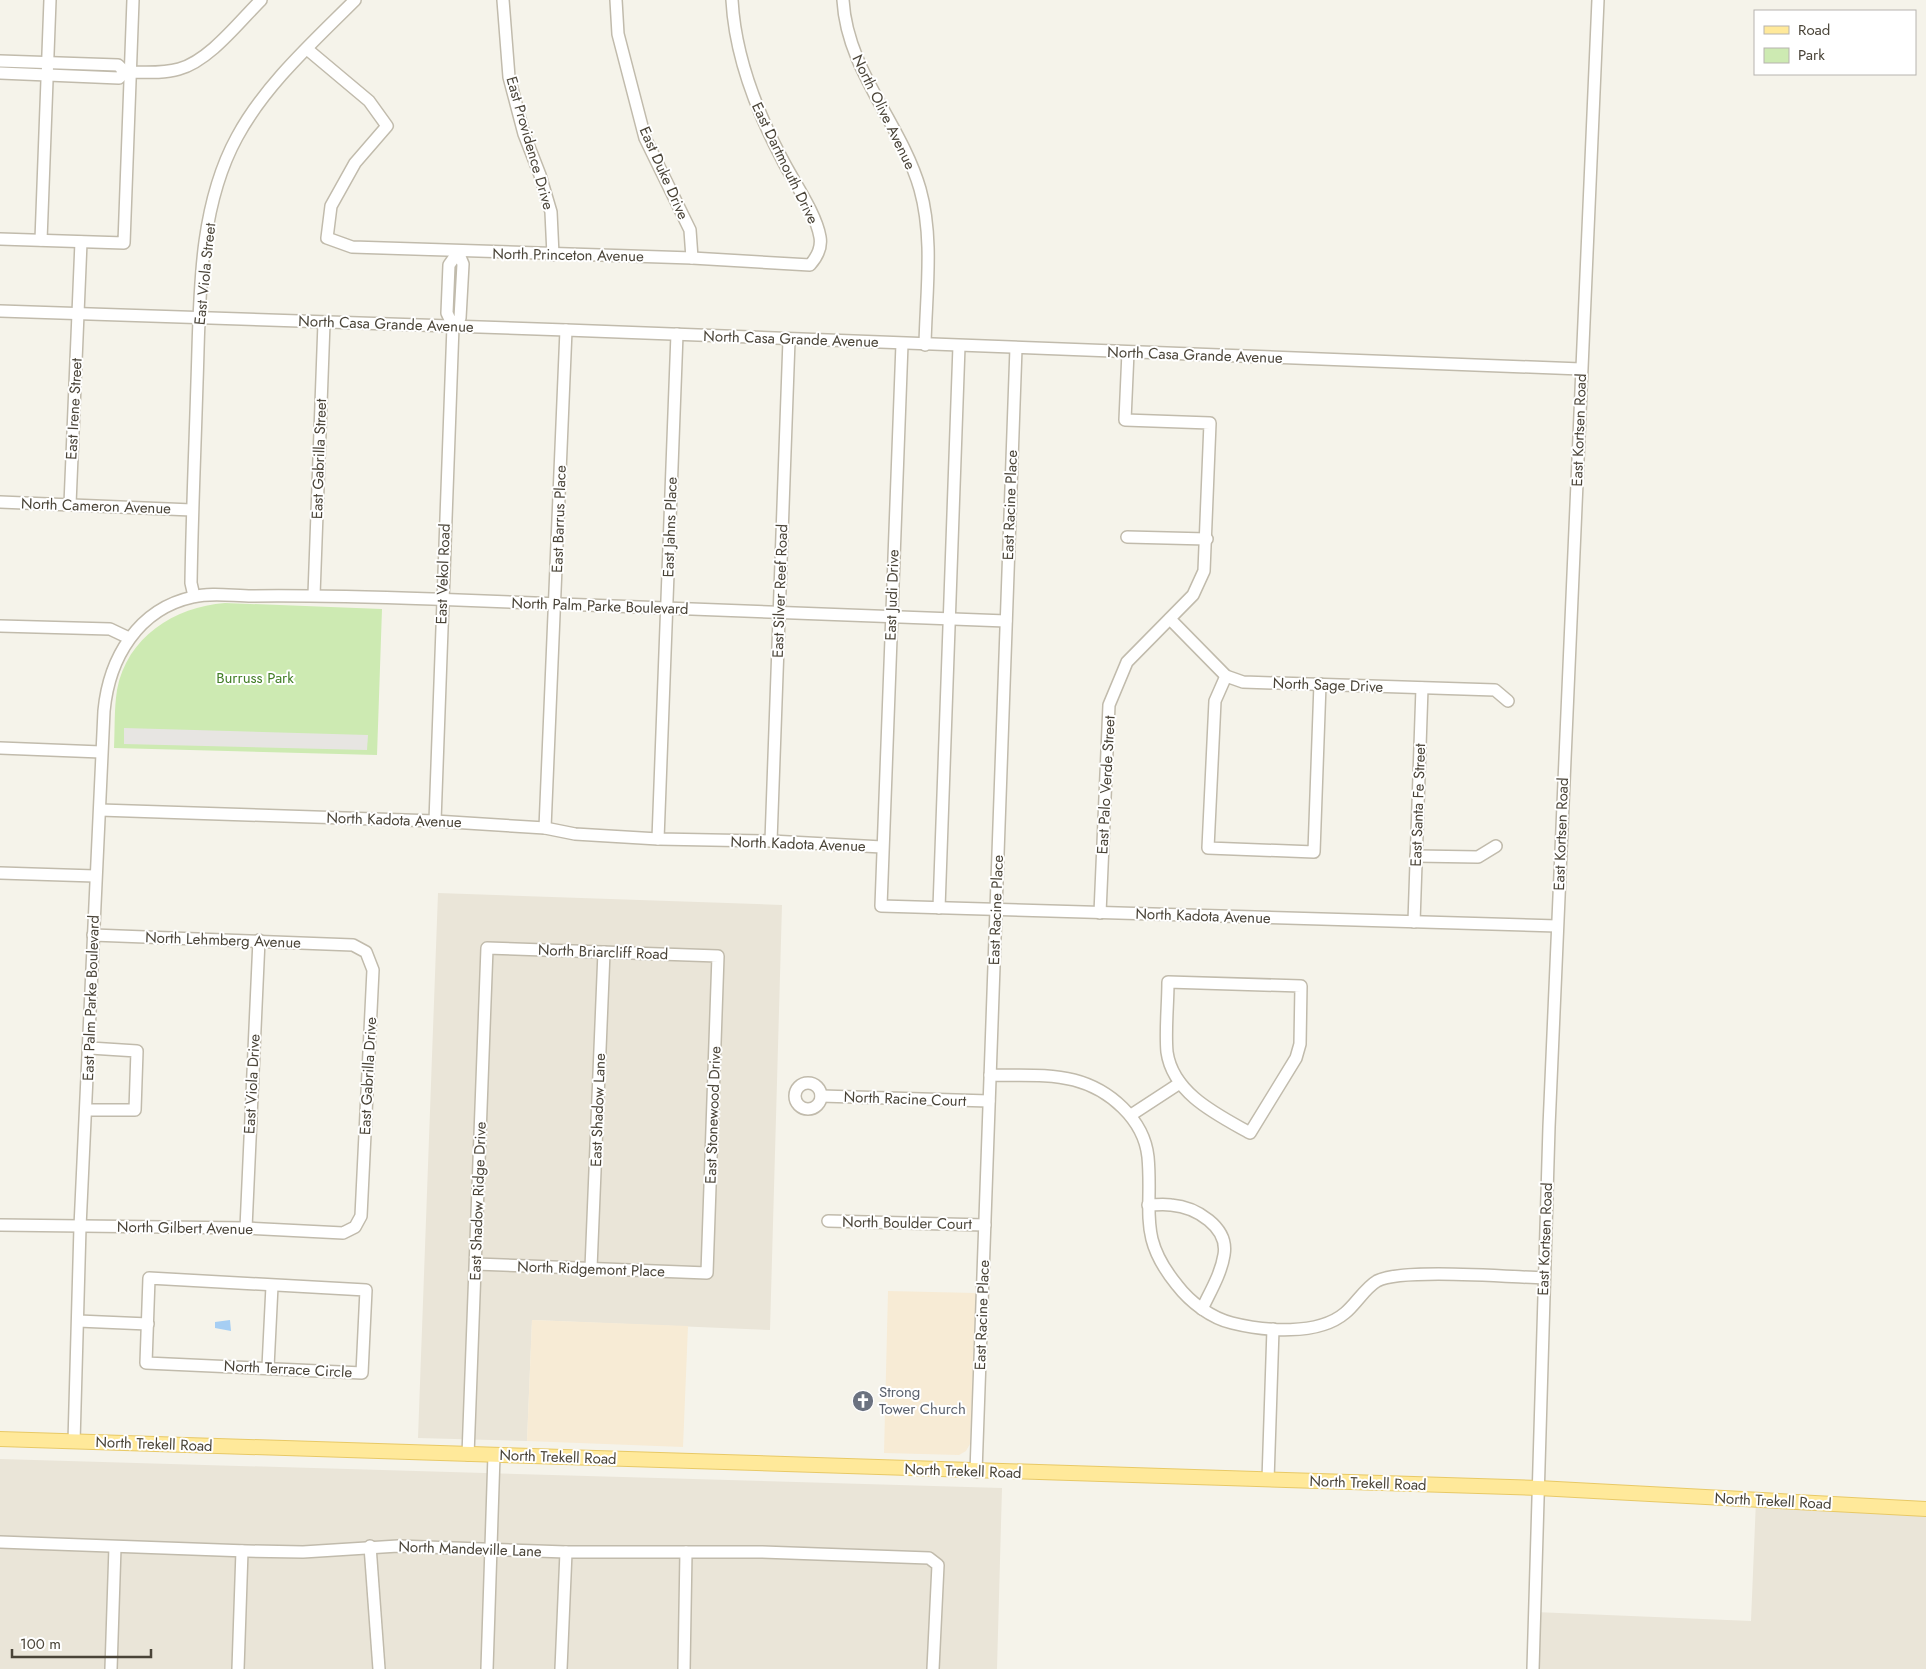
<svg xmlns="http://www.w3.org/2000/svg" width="1926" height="1669" font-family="Jost,sans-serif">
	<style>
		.residential { fill: #eae5d8 }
		.commercial { fill: #f7ebd5 }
		.green { fill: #cdeab2 }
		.parking { fill: #e7e5e2 }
		.water { fill: #a6cef3 }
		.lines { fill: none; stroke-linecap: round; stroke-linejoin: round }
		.minor-casing { stroke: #c1bbac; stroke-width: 14 }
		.major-casing { stroke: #e8c966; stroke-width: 16 }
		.minor { stroke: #fff; stroke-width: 11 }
		.major { stroke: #ffe99a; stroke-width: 14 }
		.labels { text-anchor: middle; stroke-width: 4; stroke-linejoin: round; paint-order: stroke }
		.street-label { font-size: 15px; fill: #4a4438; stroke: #fff }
		.park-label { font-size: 15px; fill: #437f28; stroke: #fff }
		.worship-label { font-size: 15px; fill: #5b616d; stroke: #fff; text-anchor: start }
	</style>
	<rect width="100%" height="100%" fill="#f5f3ea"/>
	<g class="residential">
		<path d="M438 893 782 905 770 1330 532 1320 527 1441 418 1438Z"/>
		<path d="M0 1459 1002 1488 997 1669H0Z"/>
		<path d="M1756 1500 1926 1509V1669H1533L1535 1612 1751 1621Z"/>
	</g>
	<g class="commercial">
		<path d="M888 1291 976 1293 970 1444 966 1451 959 1455 884 1453Z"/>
		<path d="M532 1320 688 1326 683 1447 527 1441Z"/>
	</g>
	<path class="green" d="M225 603 382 609 377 755 114 748C115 729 114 709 117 690 127 637 174 607 225 603Z"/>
	<path class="parking" d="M124 728 368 735 367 750 124 744Z"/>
	<path class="water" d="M230 1320 231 1331 215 1328V1322Z"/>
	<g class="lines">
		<g class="minor-casing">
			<g id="minor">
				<path d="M503 0 509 77 524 134 540 175 551 212 553 255"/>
				<path d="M616 0 618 34 645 138 690 230 692 258"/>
				<path d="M843 0C847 71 901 123 920 189 934 239 926 293 925 345"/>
				<path d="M307 49 369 101 387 126 355 163 331 206 327 238 352 247 692 258 810 265C817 257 822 248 820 237 816 213 793 181 782 159 756 110 735 56 732 0"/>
				<path d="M0 61 118 65 125 72C143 72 162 74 179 69 209 61 239 22 261 0"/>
				<path d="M0 73 119 78 125 72"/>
				<path d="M0 239 124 243 133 0"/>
				<path d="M41 240 50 0"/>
				<path d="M0 311 566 330 1581 369"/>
				<path d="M902 344 881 906 1557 926"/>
				<path d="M0 502 192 510"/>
				<path d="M70 504 81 242"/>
				<path d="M1127 537 1207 539"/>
				<path d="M314 595 324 323"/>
				<path d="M194 596 191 583C192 516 195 449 197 382 200 302 197 210 237 137 265 85 313 42 355 0"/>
				<path d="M1170 619 1226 676 1243 682 1495 690 1508 701"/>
				<path d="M0 626 110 629 129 638"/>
				<path d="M1226 676 1215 701 1208 848 1314 852 1320 684"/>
				<path d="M0 748 101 752"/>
				<path d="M100 810 435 821 545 828 575 834 658 839 771 841 882 847"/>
				<path d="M435 821 453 326 447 313 449 265 458 252 463 264 460 318 453 326"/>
				<path d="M545 828 566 330"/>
				<path d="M658 839 677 334"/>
				<path d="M771 841 789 340"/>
				<path d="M1416 856 1478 857 1496 846"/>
				<path d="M0 873 95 876"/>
				<path d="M939 908 959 346"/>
				<path d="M1100 913 1109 705 1127 662 1193 595 1204 571 1210 423 1125 420 1128 352"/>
				<path d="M1414 922 1422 688"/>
				<path d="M1168 982 1301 986 1300 1044 1296 1058 1250 1133C1218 1115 1173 1094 1167 1052 1165 1030 1168 1005 1168 982Z"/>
				<path d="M990 1075C1017 1076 1047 1073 1074 1080 1109 1089 1144 1119 1148 1157 1153 1212 1137 1236 1177 1285 1190 1302 1211 1318 1232 1323 1264 1331 1318 1336 1345 1313 1356 1304 1365 1288 1377 1281 1401 1268 1511 1277 1543 1278"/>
				<circle cx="808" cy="1096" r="13"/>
				<path d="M821 1096 989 1101"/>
				<path d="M86 1110H135L137 1051 90 1048"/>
				<path d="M1131 1115 1180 1083"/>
				<path d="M1148 1205C1155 1205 1163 1204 1171 1205 1196 1207 1229 1227 1224 1255 1221 1274 1210 1292 1202 1309"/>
				<path d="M828 1221 985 1225"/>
				<path d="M0 1225 246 1228 343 1233 355 1227 361 1216 373 970 366 952 353 945 93 935"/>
				<path d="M246 1228 259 940"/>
				<path d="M591 1268 604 952"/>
				<path d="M149 1278 366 1290 362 1373 146 1363Z"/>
				<path d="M78 1321 148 1324"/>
				<path d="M268 1367 272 1286"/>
				<path d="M74 1442 80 1227 104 711C109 658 138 609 193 597 211 592 233 596 252 596 312 595 372 597 432 599 623 606 814 614 1006 621"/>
				<path d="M468 1455 487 948 718 956 707 1273 476 1264"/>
				<path d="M976 1472 1016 348"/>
				<path d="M1268 1480 1273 1329"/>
				<path d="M0 1542 247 1551 303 1552 398 1546 566 1552H762L929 1558 938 1565 933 1669"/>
				<path d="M370 1546 379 1669"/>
				<path d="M111 1669 115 1547"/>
				<path d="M238 1669 242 1551"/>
				<path d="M487 1669 494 1455"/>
				<path d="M561 1669 566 1552"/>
				<path d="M684 1669 686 1552"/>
				<path d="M1533 1669 1549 1127 1598 0"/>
			</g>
		</g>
		<g class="major-casing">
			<path id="major" d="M0 1439 1538 1488 1926 1509"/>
		</g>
		<use href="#minor" class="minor"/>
		<use href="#major" class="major"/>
	</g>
	<defs>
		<g id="church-disc" transform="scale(1.125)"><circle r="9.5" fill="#6b7280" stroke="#fff"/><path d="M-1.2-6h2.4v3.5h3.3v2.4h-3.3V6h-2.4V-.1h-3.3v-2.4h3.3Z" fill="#fff"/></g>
	</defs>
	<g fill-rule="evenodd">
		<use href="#church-disc" x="863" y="1401"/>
	</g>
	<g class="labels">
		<g class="street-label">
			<text transform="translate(884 112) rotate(64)" y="5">North Olive Avenue</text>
			<text transform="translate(530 143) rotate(74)" y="5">East Providence Drive</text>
			<text transform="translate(785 163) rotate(64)" y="5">East Dartmouth Drive</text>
			<text transform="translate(664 173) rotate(66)" y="5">East Duke Drive</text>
			<text transform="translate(568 255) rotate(1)" y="5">North Princeton Avenue</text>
			<text transform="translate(205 274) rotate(-84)" y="5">East Viola Street</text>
			<text transform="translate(386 324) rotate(2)" y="5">North Casa Grande Avenue</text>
			<text transform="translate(791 339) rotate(2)" y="5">North Casa Grande Avenue</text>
			<text transform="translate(1195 355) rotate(2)" y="5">North Casa Grande Avenue</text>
			<text transform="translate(74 409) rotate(-87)" y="5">East Irene Street</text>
			<text transform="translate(1579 430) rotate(-88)" y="5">East Kortsen Road</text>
			<text transform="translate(319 459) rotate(-88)" y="5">East Gabrilla Street</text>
			<text transform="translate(1010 505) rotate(-88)" y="5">East Racine Place</text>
			<text transform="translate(96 506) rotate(2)" y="5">North Cameron Avenue</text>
			<text transform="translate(559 519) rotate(-88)" y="5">East Barrus Place</text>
			<text transform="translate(670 527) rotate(-88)" y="5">East Jahns Place</text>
			<text transform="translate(443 574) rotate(-88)" y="5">East Vekol Road</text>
			<text transform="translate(780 591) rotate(-88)" y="5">East Silver Reef Road</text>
			<text transform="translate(892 595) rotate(-88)" y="5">East Judi Drive</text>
			<text transform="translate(600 606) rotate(2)" y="5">North Palm Parke Boulevard</text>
			<text transform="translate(1328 685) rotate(2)" y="5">North Sage Drive</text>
			<text transform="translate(1106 785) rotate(-87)" y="5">East Palo Verde Street</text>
			<text transform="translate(1418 805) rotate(-88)" y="5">East Santa Fe Street</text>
			<text transform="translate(394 820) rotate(2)" y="5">North Kadota Avenue</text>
			<text transform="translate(1561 834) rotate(-88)" y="5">East Kortsen Road</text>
			<text transform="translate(798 844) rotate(2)" y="5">North Kadota Avenue</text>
			<text transform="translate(996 910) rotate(-88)" y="5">East Racine Place</text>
			<text transform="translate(1203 916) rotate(2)" y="5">North Kadota Avenue</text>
			<text transform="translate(223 940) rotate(2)" y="5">North Lehmberg Avenue</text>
			<text transform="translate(603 952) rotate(2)" y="5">North Briarcliff Road</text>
			<text transform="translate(91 998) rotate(-88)" y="5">East Palm Parke Boulevard</text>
			<text transform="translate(368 1076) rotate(-87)" y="5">East Gabrilla Drive</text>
			<text transform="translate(252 1084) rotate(-87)" y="5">East Viola Drive</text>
			<text transform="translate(905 1099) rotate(2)" y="5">North Racine Court</text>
			<text transform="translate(598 1110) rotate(-88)" y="5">East Shadow Lane</text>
			<text transform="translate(713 1115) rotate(-88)" y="5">East Stonewood Drive</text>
			<text transform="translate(478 1201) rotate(-88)" y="5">East Shadow Ridge Drive</text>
			<text transform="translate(907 1223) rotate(1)" y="5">North Boulder Court</text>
			<text transform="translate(185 1228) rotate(1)" y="5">North Gilbert Avenue</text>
			<text transform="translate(1545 1239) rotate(-88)" y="5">East Kortsen Road</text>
			<text transform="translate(591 1269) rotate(2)" y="5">North Ridgemont Place</text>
			<text transform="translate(982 1315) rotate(-88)" y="5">East Racine Place</text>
			<text transform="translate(288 1369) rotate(3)" y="5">North Terrace Circle</text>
			<text transform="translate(154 1444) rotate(2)" y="5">North Trekell Road</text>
			<text transform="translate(558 1457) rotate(2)" y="5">North Trekell Road</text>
			<text transform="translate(963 1471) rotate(2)" y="5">North Trekell Road</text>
			<text transform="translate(1368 1483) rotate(2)" y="5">North Trekell Road</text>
			<text transform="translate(1773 1501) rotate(3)" y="5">North Trekell Road</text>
			<text transform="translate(470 1549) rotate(2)" y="5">North Mandeville Lane</text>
		</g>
		<g class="park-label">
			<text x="255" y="683">Burruss Park</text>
		</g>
		<g class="worship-label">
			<text x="879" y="1397">Strong<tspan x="879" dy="17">Tower Church</tspan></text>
		</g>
	</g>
	<rect x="1754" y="10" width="162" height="65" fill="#ffffff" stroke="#b7b4af"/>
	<rect x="1764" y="26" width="25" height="8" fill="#ffe99a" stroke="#b7b4af"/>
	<text x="1798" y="35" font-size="15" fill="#4a4438">Road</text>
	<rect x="1764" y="48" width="25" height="15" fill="#cdeab2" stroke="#b7b4af"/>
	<text x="1798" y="60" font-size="15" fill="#4a4438">Park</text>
	<path d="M12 1649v8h139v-8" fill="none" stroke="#4a4438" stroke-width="2.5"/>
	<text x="20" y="1649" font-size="15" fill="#4a4438" stroke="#ffffff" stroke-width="4" paint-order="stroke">100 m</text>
</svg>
